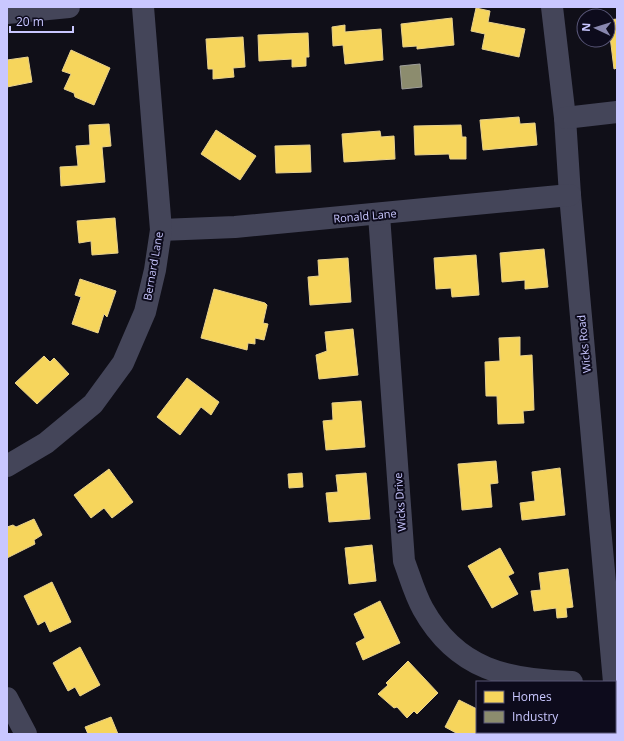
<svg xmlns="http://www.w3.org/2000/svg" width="624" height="741" font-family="'Open Sans',sans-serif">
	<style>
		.homes { fill: #f6d55c; stroke: #e8d18d }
		.industry { fill: #8c8c6e; stroke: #9e9e9a }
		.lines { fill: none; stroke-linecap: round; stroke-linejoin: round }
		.minor { stroke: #444559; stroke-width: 22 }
		.labels { text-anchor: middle; stroke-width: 4; stroke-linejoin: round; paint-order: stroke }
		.street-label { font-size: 11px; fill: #c9c7ff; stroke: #0d0b1c }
	</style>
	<rect width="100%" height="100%" fill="#100f18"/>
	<g class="homes">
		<path d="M476 8 490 11 488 22 525 29 519 57 482 49 485 34 471 31Z"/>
		<path d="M452 18 454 45 417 49V46L403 47 401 24Z"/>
		<path d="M617 19V68L614 69 608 20Z"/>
		<path d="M345 25V32L381 29 383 60 345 64 343 45 333 46 332 27Z"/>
		<path d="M308 33 309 57H306V66L292 67V59L259 61 258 35Z"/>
		<path d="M243 37 245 67 233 68 234 77 213 79V69H208L206 39Z"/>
		<path d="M71 50 110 68 94 105 75 97 74 93 64 89 71 74 62 71Z"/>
		<path d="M28 57 32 82 7 87V60Z"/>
		<path d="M519 117 520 124 535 123 537 145 483 150 480 120Z"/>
		<path d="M109 124 111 146 102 147 105 182 61 186 60 167 78 166 76 146 90 145 89 125Z"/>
		<path d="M461 125 462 137H466V159H450L449 154 415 155 414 126Z"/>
		<path d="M216 130 256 156 240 180 201 154Z"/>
		<path d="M380 131 381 137 394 136 395 159 344 162 342 134Z"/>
		<path d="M310 145 311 172 276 173 275 146Z"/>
		<path d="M115 218 118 253 92 255 91 241 79 243 77 221Z"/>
		<path d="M544 249 548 287 525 289V280L502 282 500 253Z"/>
		<path d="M476 255 479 295 452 297 451 288 436 289 434 258Z"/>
		<path d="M348 258 351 302 310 305 308 277 319 276 318 260Z"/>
		<path d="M80 279 116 291 107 317 104 314 98 333 72 324 81 297 75 295Z"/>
		<path d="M214 289 265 303 267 305 263 323 268 324 264 340 255 338V344L248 343 247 350 201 338Z"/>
		<path d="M353 329 358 375 319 379 316 355 327 351 325 332Z"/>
		<path d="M520 337V356L532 355 534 410 523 411 524 423 498 424 497 396H486L485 362 500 361 499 338Z"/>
		<path d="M44 356 50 362 54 358 69 374 37 404 15 383Z"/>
		<path d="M187 378 219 402 211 415 201 407 180 435 157 417Z"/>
		<path d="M361 401 365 447 326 450 323 421 333 420 332 403Z"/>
		<path d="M496 461 498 483 490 484 492 507 462 510 458 464Z"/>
		<path d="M560 468 565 515 522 520 520 503 535 501 532 472Z"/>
		<path d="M109 469 133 502 112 518 104 508 91 518 74 495Z"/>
		<path d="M302 473 303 487 289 488 288 474Z"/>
		<path d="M366 473 370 519 329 522 326 493 338 492 336 475Z"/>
		<path d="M34 519 42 535 34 540 35 544 7 558V527L13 525 16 527Z"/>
		<path d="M372 545 376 581 349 584 345 548Z"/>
		<path d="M500 548 514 573 508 576 518 594 492 608 468 566Z"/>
		<path d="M568 569 573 607 566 608 567 617 557 618 556 608 534 611 531 591 541 590 539 573Z"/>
		<path d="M52 582 71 622 50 632 45 621 38 625 24 596Z"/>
		<path d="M380 601 400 643 363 660 356 643 365 638 354 614Z"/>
		<path d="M80 647 100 685 80 696 75 687 68 691 53 663Z"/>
		<path d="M408 661 438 693 417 714 414 711 407 718 397 707 394 708 378 694 388 685 386 683Z"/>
		<path d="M459 700 477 709V732H491L490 734H458L445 727Z"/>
		<path d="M111 717 118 734H88L85 727Z"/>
		<rect x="539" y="732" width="22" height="2"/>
	</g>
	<path class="industry" d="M420 64 422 87 402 89 400 66Z"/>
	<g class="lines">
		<g class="minor">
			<path d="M552 7 565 118 570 195 614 682"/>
			<path d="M7 13 69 7"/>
			<path d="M565 118 617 112"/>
			<path d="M379 215 404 561C410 577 415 595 423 609 457 670 508 680 572 682"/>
			<path d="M161 230 235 227 570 195"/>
			<path d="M7 466 46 443 93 404 123 363 145 312 155 270 161 230 143 7"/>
			<path d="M615 692 617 718"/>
			<path d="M7 698 26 734"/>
		</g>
	</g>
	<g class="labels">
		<g class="street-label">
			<text transform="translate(365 216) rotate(-5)" y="4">Ronald Lane</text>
			<text transform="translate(153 266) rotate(-80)" y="4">Bernard Lane</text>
			<text transform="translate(584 344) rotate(-96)" y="4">Wicks Road</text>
			<text transform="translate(400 502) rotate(-94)" y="4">Wicks Drive</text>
		</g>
	</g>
	<rect width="624" height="741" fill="none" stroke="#c9c7ff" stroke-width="16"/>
	<rect x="476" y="681" width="140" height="52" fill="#0d0b1c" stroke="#585677"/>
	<rect x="484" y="691" width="20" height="12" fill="#f6d55c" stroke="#585677"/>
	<text x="512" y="701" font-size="12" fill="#c9c7ff">Homes</text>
	<rect x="484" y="711" width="20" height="12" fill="#8c8c6e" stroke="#585677"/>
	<text x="512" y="721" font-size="12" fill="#c9c7ff">Industry</text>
	<g transform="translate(596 28) rotate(274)"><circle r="19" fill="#0d0b1c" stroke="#585677"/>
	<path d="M0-3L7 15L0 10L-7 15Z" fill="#8887ae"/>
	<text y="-6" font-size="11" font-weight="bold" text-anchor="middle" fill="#c9c7ff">N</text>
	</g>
	<path d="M10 26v6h63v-6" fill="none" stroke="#c9c7ff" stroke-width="2"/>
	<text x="16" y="26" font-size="12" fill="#c9c7ff" stroke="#0d0b1c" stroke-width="3" paint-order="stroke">20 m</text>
</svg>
